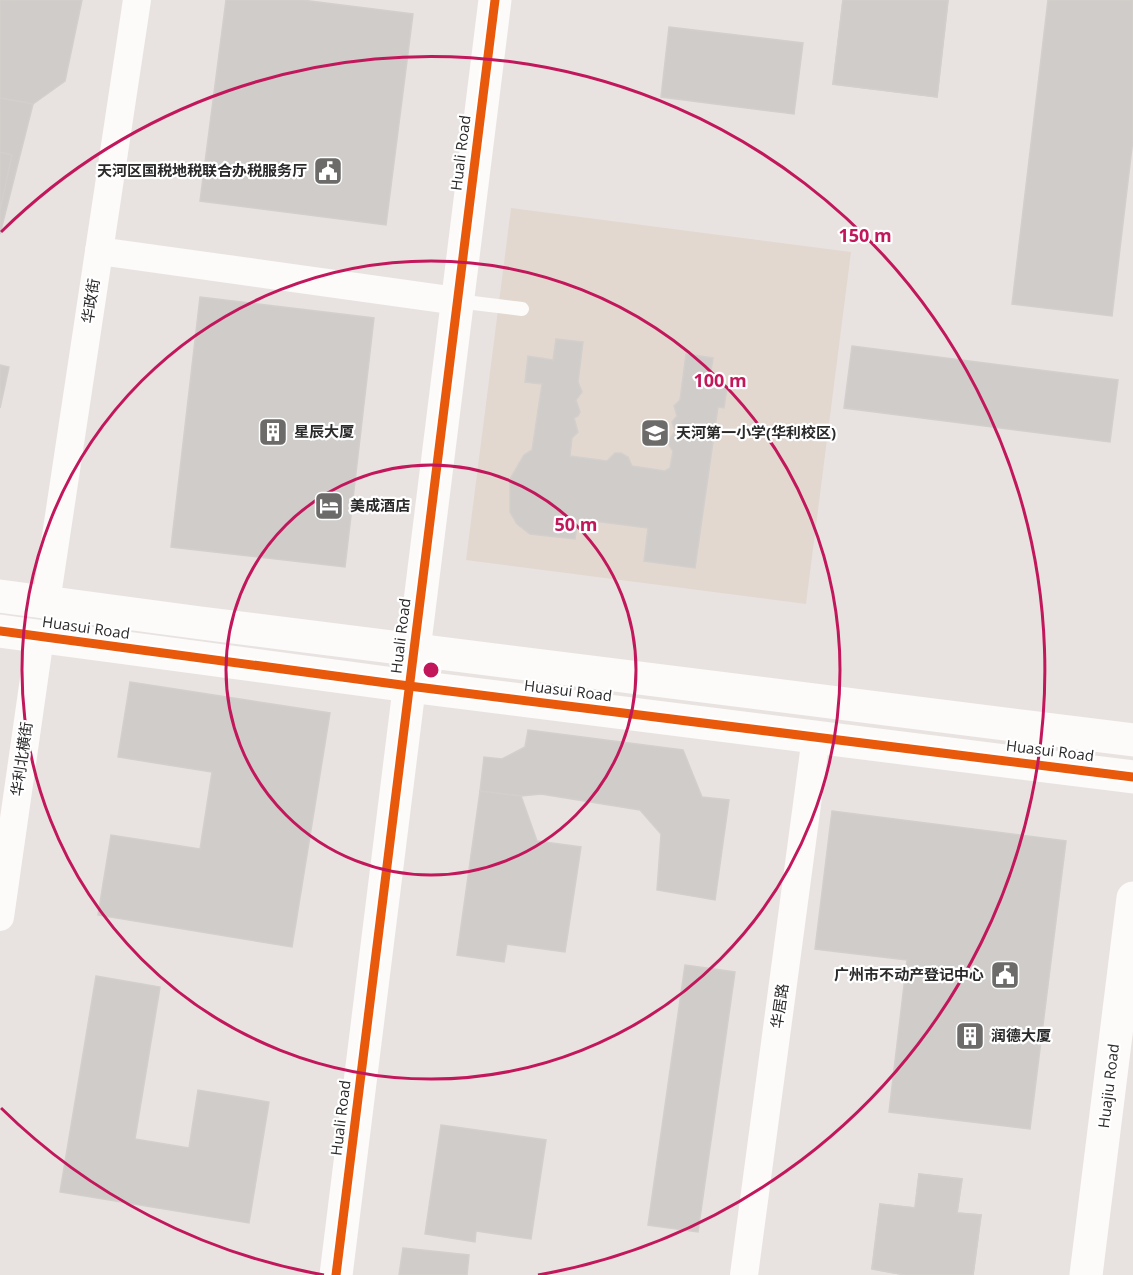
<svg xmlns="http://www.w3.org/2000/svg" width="1133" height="1275" font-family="'Open Sans','Noto Sans SC',sans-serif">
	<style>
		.education { fill: #e2d8cf }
		.building { fill: #cfccca; stroke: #d3cfcc; stroke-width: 1.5 }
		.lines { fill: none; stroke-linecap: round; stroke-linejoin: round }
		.service { stroke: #fcfbfa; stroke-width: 14 }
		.minor { stroke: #fcfbfa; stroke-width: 28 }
		.tertiary { stroke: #fcfbfa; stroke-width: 33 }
		.cycleway-casing { stroke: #fff; stroke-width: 13 }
		.cycleway { stroke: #e8590c; stroke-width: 9 }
		.ring { fill: none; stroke: #c2185b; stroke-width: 3 }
		.labels { text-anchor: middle; stroke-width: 4.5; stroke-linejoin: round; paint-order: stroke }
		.street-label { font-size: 15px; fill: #2a2a2a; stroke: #fff }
		.poi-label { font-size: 15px; font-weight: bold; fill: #2a2a2a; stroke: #fff; text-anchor: start }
		.centre { fill: #c2185b; stroke: #fff; stroke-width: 3 }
		.ring-label { font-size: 18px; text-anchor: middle; font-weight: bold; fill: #c2185b; stroke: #fff; stroke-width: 4.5; stroke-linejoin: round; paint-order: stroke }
	</style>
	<rect width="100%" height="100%" fill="#e8e3e0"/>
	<path class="education" d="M511 208 851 252 806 604 466 560Z"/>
	<g class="building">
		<path d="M0 0H82L65 81 33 104 0 98Z"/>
		<path d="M226 0H302L413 14 386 225 200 201Z"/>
		<path d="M843 0H948L937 97 833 84Z"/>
		<path d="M843 0H948L937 97 833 84Z"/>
		<path d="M1048 0H1133V139L1112 316 1012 304Z"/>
		<path d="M669 27 803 43 794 114 661 97Z"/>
		<path d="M0 98 33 104 0 234Z"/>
		<path d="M0 152 12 155 0 210Z"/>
		<path d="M200 297 374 318 345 567 171 547Z"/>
		<path d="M556 339 583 342 578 382 582 392 576 400 580 412 578 416 574 418 578 432 572 438 570 456 607 461 615 453H621L628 457 632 466 665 471 670 468 673 451 669 445 670 439 675 431 672 422 677 416 674 406 680 400 686 354 713 358 709 385 727 387 724 408 718 407 695 568 644 561 648 528 578 519 575 539 530 534 517 524 510 512V479L524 455 532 450 542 384 525 382 528 356 553 360Z"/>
		<path d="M852 346 1118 380 1110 442 844 408Z"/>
		<path d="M0 365 9 367 0 408Z"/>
		<path d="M130 682 330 713 292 947 98 915 111 835 200 849 212 772 118 757Z"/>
		<path d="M528 730 683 750 702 797 729 800 715 900 657 890 661 834 640 810 541 794 521 796 480 791 484 757 502 759 525 747Z"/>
		<path d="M480 791 521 796 537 841 581 847 565 952 507 944 504 962 457 955Z"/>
		<path d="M832 811 1066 841 1030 1129 889 1112 907 960 815 949Z"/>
		<path d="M685 965 735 972 698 1232 648 1225Z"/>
		<path d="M96 976 160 987 135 1139 189 1148 198 1090 269 1102 249 1223 60 1192Z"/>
		<path d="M441 1125 546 1140 531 1239 476 1231 475 1242 425 1234Z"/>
		<path d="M919 1174 962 1179 957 1213 981 1215 973 1275H906L872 1269 880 1204 915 1208Z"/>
		<path d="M919 1174 962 1179 957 1213 981 1215 973 1275H906L872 1269 880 1204 915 1208Z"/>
		<path d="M403 1248 469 1255 467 1275H399Z"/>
	</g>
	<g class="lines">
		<path class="service" d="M457 301 522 309"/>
		<g class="minor">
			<path d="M99 251 457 301"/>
			<path d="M46 602 137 0"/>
			<path d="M0 917 40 637"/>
			<path d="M744 1275 816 737"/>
		</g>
		<g class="tertiary">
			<path d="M0 596 201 623 1133 740"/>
			<path d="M0 631 409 686 1133 777"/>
			<path d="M336 1275 495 0"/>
			<path d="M1086 1275 1133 898"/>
		</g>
		<g class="cycleway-casing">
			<g id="cycleway">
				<path d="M0 631 409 686 1133 777"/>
				<path d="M336 1275 495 0"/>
			</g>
		</g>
		<use href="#cycleway" class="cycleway"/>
	</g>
	<g class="ring">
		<circle cx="431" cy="670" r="205"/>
		<circle cx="431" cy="670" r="409"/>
		<path d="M324 1275A614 614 0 0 1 1 1108M1 232A614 614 0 1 1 538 1275"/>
	</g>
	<defs>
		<g id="civic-square" transform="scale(1.5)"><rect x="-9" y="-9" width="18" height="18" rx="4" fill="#6c6b6a" stroke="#fff"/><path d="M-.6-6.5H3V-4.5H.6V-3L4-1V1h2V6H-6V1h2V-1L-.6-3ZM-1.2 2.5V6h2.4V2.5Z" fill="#fff"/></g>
		<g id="building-square" transform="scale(1.5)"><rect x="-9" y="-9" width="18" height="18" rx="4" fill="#6c6b6a" stroke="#fff"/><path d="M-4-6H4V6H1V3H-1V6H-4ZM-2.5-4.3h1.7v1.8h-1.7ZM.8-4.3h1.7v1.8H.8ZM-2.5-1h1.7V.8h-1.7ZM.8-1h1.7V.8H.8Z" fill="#fff"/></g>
		<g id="school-square" transform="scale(1.5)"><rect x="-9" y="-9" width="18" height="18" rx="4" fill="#6c6b6a" stroke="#fff"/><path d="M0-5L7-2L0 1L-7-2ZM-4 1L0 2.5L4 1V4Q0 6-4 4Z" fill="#fff"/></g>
		<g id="hotel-square" transform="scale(1.5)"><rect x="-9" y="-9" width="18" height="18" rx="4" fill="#6c6b6a" stroke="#fff"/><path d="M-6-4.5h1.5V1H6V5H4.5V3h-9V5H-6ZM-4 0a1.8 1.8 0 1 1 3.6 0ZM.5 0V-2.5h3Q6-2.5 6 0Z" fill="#fff"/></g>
	</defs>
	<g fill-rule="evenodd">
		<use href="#civic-square" x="328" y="171"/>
		<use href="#building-square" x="273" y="432"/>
		<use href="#school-square" x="655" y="433"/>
		<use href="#hotel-square" x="329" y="506"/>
		<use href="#civic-square" x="1005" y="975"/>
		<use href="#building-square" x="970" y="1036"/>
	</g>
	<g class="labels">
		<g class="street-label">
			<text transform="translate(461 153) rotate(-83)" y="5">Huali Road</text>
			<text transform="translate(91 301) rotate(-81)" y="5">华政街</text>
			<text transform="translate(86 628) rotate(8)" y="5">Huasui Road</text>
			<text transform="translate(401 636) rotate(-83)" y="5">Huali Road</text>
			<text transform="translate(568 691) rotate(7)" y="5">Huasui Road</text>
			<text transform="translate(1050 751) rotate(7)" y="5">Huasui Road</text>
			<text transform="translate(22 759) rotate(-82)" y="5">华利北横街</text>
			<text transform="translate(780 1006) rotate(-82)" y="5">华居路</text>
			<text transform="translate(1109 1086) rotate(-83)" y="5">Huajiu Road</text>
			<text transform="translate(341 1118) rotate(-83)" y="5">Huali Road</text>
		</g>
		<g class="poi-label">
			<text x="307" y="176" text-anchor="end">天河区国税地税联合办税服务厅</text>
			<text x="294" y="437">星辰大厦</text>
			<text x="676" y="438">天河第一小学(华利校区)</text>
			<text x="350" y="511">美成酒店</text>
			<text x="984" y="980" text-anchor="end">广州市不动产登记中心</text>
			<text x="991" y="1041">润德大厦</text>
		</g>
	</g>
	<circle cx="431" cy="670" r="9" class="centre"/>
	<g class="ring-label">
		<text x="865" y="242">150 m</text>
		<text x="720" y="387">100 m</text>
		<text x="576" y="531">50 m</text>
	</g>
</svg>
